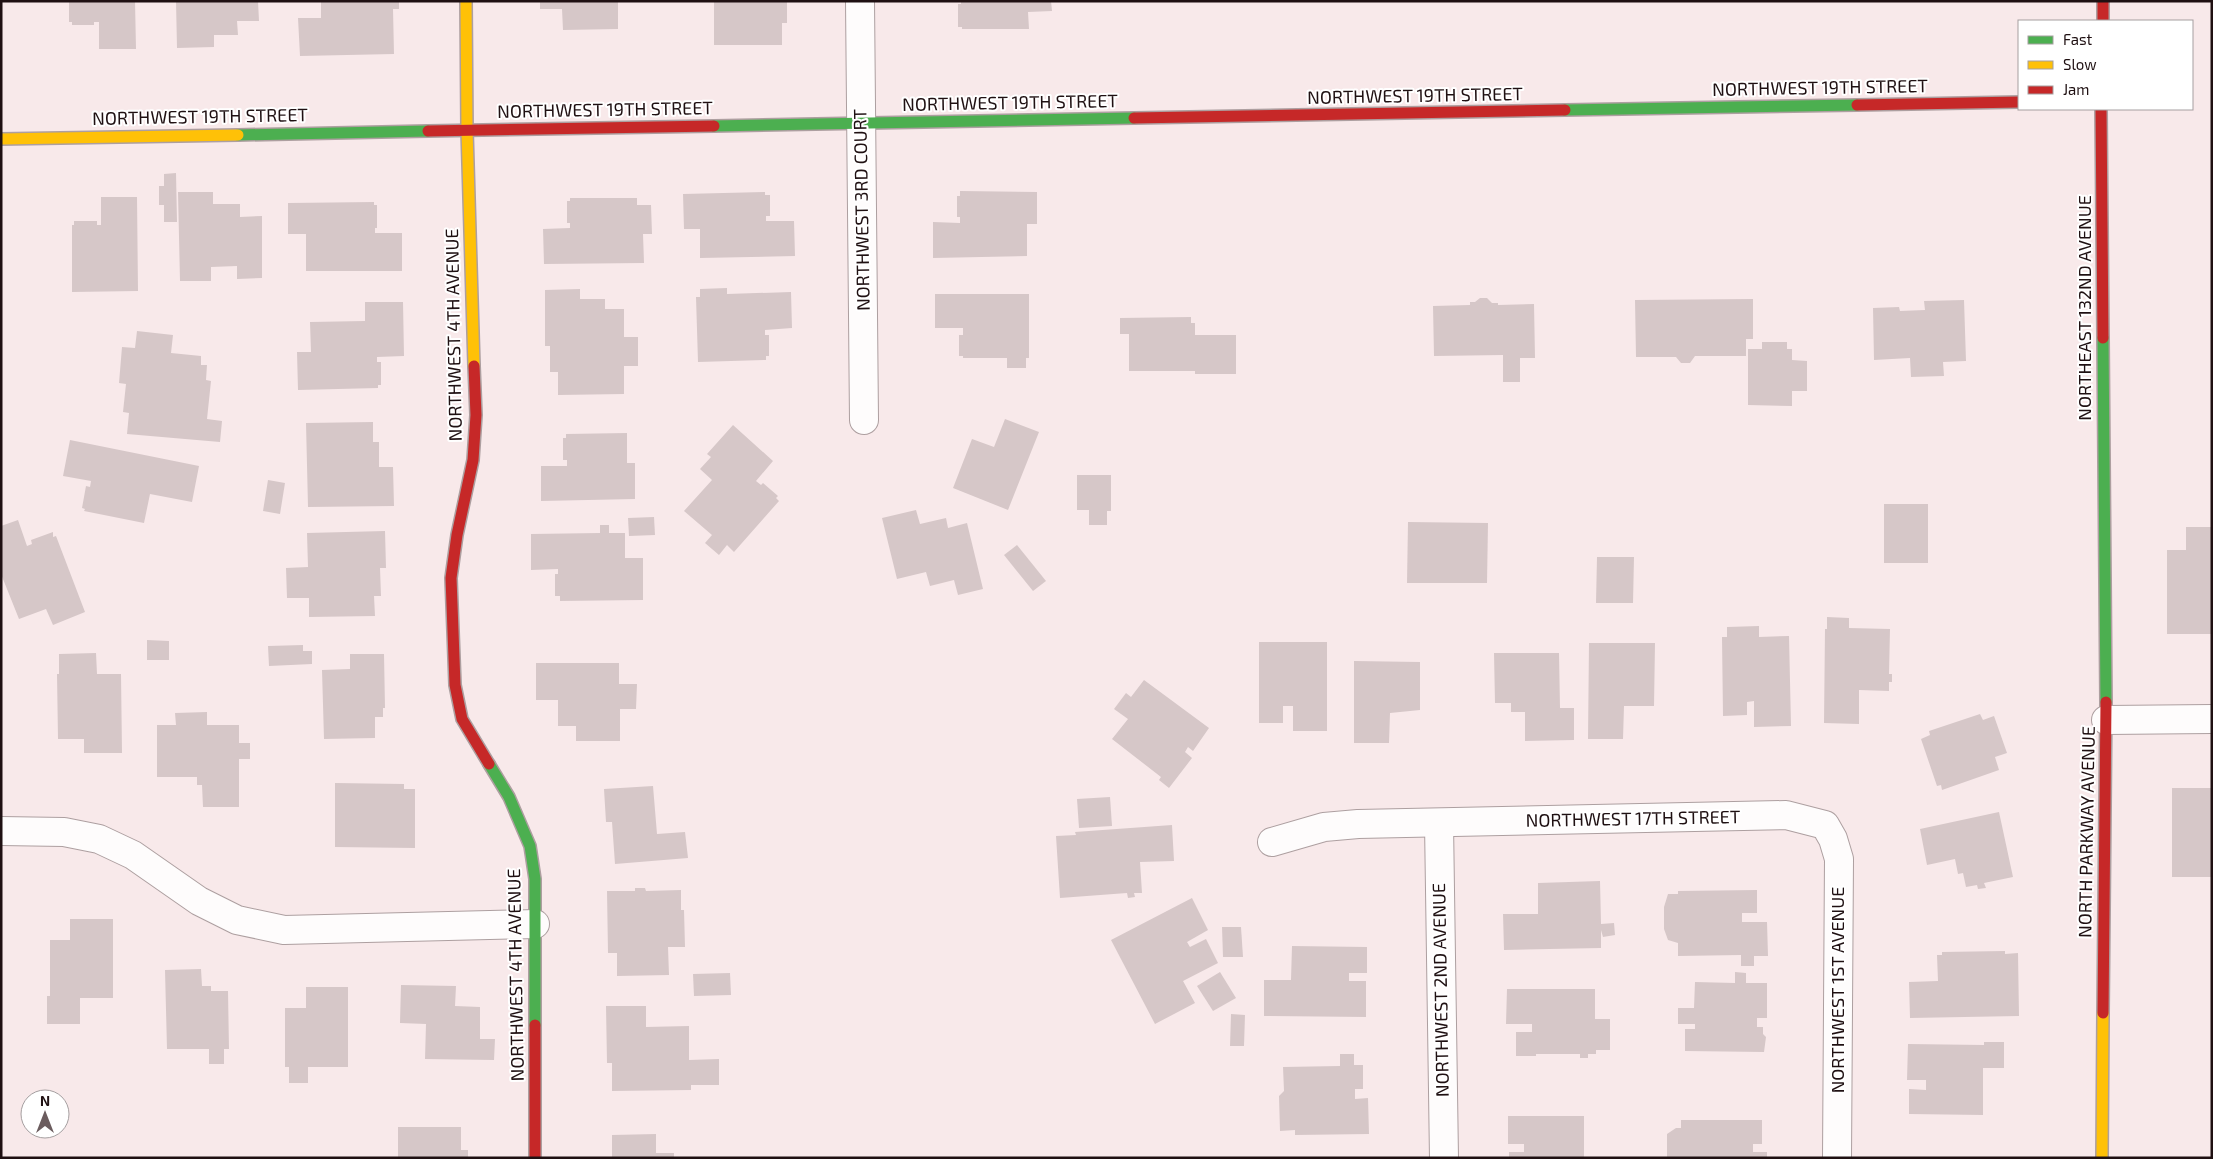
<svg xmlns="http://www.w3.org/2000/svg" width="2213" height="1159" font-family="'Exo 2',sans-serif">
	<style>
		.building { fill: #d6c7c8 }
		.lines { fill: none; stroke-linecap: round; stroke-linejoin: round }
		.street-casing { stroke: #ad9fa0; stroke-width: 30 }
		.fast-casing { stroke: #ad9fa0; stroke-width: 14 }
		.slow-casing { stroke: #ad9fa0; stroke-width: 14 }
		.jam-casing { stroke: #ad9fa0; stroke-width: 14 }
		.street { stroke: #fefcfc; stroke-width: 28 }
		.fast { stroke: #4caf50; stroke-width: 11 }
		.slow { stroke: #ffc107; stroke-width: 11 }
		.jam { stroke: #c62828; stroke-width: 11 }
		.labels { text-anchor: middle; stroke-width: 4; stroke-linejoin: round; paint-order: stroke }
		.street-label { font-size: 18px; fill: #1f1012; stroke: #fff }
	</style>
	<rect width="100%" height="100%" fill="#f8e9ea"/>
	<g class="building">
		<path d="M69 1H135L136 49H99V22H94V25H72V22H69Z"/>
		<path d="M176 1H258L259 21H237L238 35H214V47L177 48Z"/>
		<path d="M321 1H399V9H393L394 54 300 56 298 18H321Z"/>
		<path d="M540 1H618V29L563 30 562 9H540Z"/>
		<path d="M714 1H787V23H782V45H714Z"/>
		<path d="M961 1H1051L1052 11 1028 12 1029 29H962V27H958V4H961Z"/>
		<path d="M176 173 177 222H164V205H159V186H164V174Z"/>
		<path d="M960 191 1037 192V224H1027V256L933 258V222L960 223V217H957V196H960Z"/>
		<path d="M178 192H213V204H240V217L262 216V278L237 279V266L211 267V281H180Z"/>
		<path d="M765 192V195H770V216H766V221H794L795 256 700 258V229H684L683 194Z"/>
		<path d="M101 197H137L138 291 72 292V225H74V221H97V225H101Z"/>
		<path d="M570 198H637V205H651L652 234H643L644 263 544 264 543 229 570 228V223H567V201H570Z"/>
		<path d="M374 202V205H377V228H375V233H402V271H306V234H288V203Z"/>
		<path d="M727 288V294L791 292 792 328 765 330V335H769V356H766V360L698 362 696 297H700V289Z"/>
		<path d="M580 289V299H605V309H624V337H638V366H624V394L558 395V372H550V346H545V290Z"/>
		<path d="M935 294H1029V358H1026V368H1007V358H963V356H959V335H963V328H935Z"/>
		<path d="M1480 298H1487L1492 303H1498V305L1534 304 1535 358H1520V382H1503V355L1434 356 1433 306 1470 305V302H1475Z"/>
		<path d="M1753 299V339H1746V356H1695L1690 363H1681L1676 357H1636L1635 300Z"/>
		<path d="M1964 300 1966 361 1943 362 1944 376 1911 377 1910 358 1874 360 1873 308 1899 307 1900 311 1925 310 1924 301Z"/>
		<path d="M365 302H403L404 356 377 357V362H381V385H378V388L298 390 297 352H311L310 322 365 321Z"/>
		<path d="M1191 317V323H1195V335H1236V374H1195V371H1129V334H1120V318Z"/>
		<path d="M137 331 173 335 171 353 201 356V365H207L206 380 211 381 207 419 222 421 220 442 127 434 129 413 123 412 126 384 119 383 122 347 135 348Z"/>
		<path d="M1762 342H1787V349H1792V360L1807 361V391H1792V406L1748 405V349H1762Z"/>
		<path d="M1005 419 1039 432 1008 510 953 488 972 439 994 447Z"/>
		<path d="M373 422V442H379V467H393L394 506 308 507 306 423Z"/>
		<path d="M733 425 773 461 756 481 761 485 763 483 778 496 776 498 779 501 734 552 727 545 719 555 705 543 712 535 684 511 712 480 700 469 711 457 707 454Z"/>
		<path d="M627 433V463H635V499L541 501V466H567V460H563V438H566V434Z"/>
		<path d="M70 440 199 466 192 502 150 494 144 523 84 511 85 509 82 508 86 486 90 487 91 481 63 476Z"/>
		<path d="M1077 475H1111V511H1107V525H1089V510H1077Z"/>
		<path d="M268 480 285 483 280 514 263 511Z"/>
		<rect x="1884" y="504" width="44" height="59"/>
		<path d="M916 510 920 524 946 518 948 528 967 523 983 589 958 595 954 580 930 586 926 572 897 579 882 518Z"/>
		<path d="M654 517 655 535 629 536 628 518Z"/>
		<path d="M18 520 27 546 32 544 31 540 53 532V537L56 536 85 612 53 625 46 609 19 619 1 574V526Z"/>
		<path d="M1408 522 1488 523 1487 583H1407Z"/>
		<path d="M600 525H609V533H625V558H643V600L560 601V596H555V574H558V569L531 570V534L600 533Z"/>
		<path d="M2186 527H2212L2211 634H2167V550H2186Z"/>
		<path d="M385 531 386 568H380L381 596H374L375 616 309 617V598H287L286 568 308 567 307 533Z"/>
		<path d="M1017 545 1046 581 1033 591 1004 555Z"/>
		<path d="M1597 557H1634L1633 603H1596Z"/>
		<path d="M1827 617 1849 618V628L1890 629 1889 674H1892V682H1889V691L1859 690V724L1824 723 1825 629H1827Z"/>
		<path d="M1759 626V637L1789 636 1791 726 1754 727V701L1747 702V715L1723 716 1722 637H1727V627Z"/>
		<path d="M147 640 169 641V660H147Z"/>
		<path d="M1259 642H1327V731H1293V706H1283V723H1259Z"/>
		<path d="M1589 643H1655L1654 706H1624L1623 739H1588Z"/>
		<path d="M303 645V651H312V664L269 666 268 646Z"/>
		<path d="M96 653 97 674H121L122 753H84V739H58L57 674H59V654Z"/>
		<path d="M1494 653H1559L1560 708H1574V740L1525 741V712H1511V703H1495Z"/>
		<path d="M350 654H384L385 708H383V717H375V738L324 739 322 670 350 669Z"/>
		<path d="M1354 661 1420 662V710L1390 713 1389 743H1354Z"/>
		<path d="M536 663H619V684H637L636 709H620V741H576V726H558V700H536Z"/>
		<path d="M1144 680 1209 728 1193 751 1188 747 1185 752 1192 758 1169 788 1159 780 1161 777 1112 739 1128 719 1114 709 1126 693 1131 697Z"/>
		<path d="M207 712V725H239V743H250V759H239V807H203L202 785H197V777H157V725H176L175 713Z"/>
		<path d="M1980 714 1983 720 1994 716 2007 753 1995 757 1999 770 1942 790 1941 785 1937 786 1921 739 1930 735 1929 731Z"/>
		<path d="M335 783 404 784V789H415V848L335 847Z"/>
		<path d="M653 786 657 834 685 832 688 858 615 864 612 822H606L604 789Z"/>
		<path d="M2172 788H2211L2212 877H2172Z"/>
		<path d="M1110 797 1112 826 1079 828 1077 799Z"/>
		<path d="M1999 812 2013 877 1984 883 1986 888 1978 889 1977 885 1966 887 1963 873 1958 874 1955 859 1927 865 1920 829Z"/>
		<path d="M1172 825 1174 861 1140 862 1142 893H1134L1135 897 1128 898 1127 893 1060 898 1056 836 1076 835 1075 832Z"/>
		<path d="M1600 881 1601 924 1614 923 1615 935 1603 937 1601 930V948L1504 950 1503 914H1538V883Z"/>
		<path d="M635 888H645L646 891 681 890V910H684L685 947H668L669 975 617 976V953H608L607 891H635Z"/>
		<path d="M1757 890V913H1742V922H1767L1768 956H1754V966H1741V955L1678 956V943L1668 940 1664 929V907L1668 894H1678V891Z"/>
		<path d="M1192 898 1208 930 1187 942 1190 947 1206 939 1218 963 1183 981 1195 1003 1155 1024 1111 940Z"/>
		<path d="M70 919H113V998H80V1024H47V996H50V940H70Z"/>
		<path d="M1222 927H1241L1243 957H1223Z"/>
		<path d="M1292 946 1367 947V973H1349V981H1366V1017L1264 1016V980H1291Z"/>
		<path d="M2005 951V954L2018 953 2019 1016 1910 1018 1909 982 1938 981 1937 955H1942V952Z"/>
		<path d="M201 969 202 986H211V991H228L229 1049H224V1064H209V1049H167L165 970Z"/>
		<path d="M1220 972 1236 998 1213 1011 1197 986Z"/>
		<path d="M1735 972 1746 973V983H1767V1018H1757V1027H1763V1034L1766 1037 1764 1052 1685 1051V1029H1695V1024H1678V1008H1694L1695 982 1735 983Z"/>
		<path d="M730 973 731 995 694 996 693 974Z"/>
		<path d="M401 985 456 986 455 1006 480 1007V1039H495L494 1060 425 1059 426 1024 400 1023Z"/>
		<path d="M306 987H348V1067H308V1083H289V1067H285V1008H306Z"/>
		<path d="M1507 989H1595V1019H1610V1050H1596V1054H1588V1058H1580V1054H1536V1056H1516V1032H1532V1024H1506Z"/>
		<path d="M606 1006H646V1027L689 1026V1060L719 1059V1085H691V1090L612 1091V1063H607Z"/>
		<path d="M1231 1014 1245 1015 1244 1046H1230Z"/>
		<path d="M1984 1042H2004V1068H1983V1115L1909 1114V1089L1926 1090V1080H1907L1908 1044 1984 1045Z"/>
		<path d="M1340 1054H1354V1065H1363V1089H1355V1099L1368 1098 1369 1134 1295 1135V1130L1280 1131 1279 1096 1284 1091 1283 1067 1340 1066Z"/>
		<path d="M1508 1116H1584V1158H1509V1152H1524V1144H1508Z"/>
		<path d="M1681 1120H1762V1144H1753V1152H1767V1158H1667V1134L1676 1128H1681Z"/>
		<path d="M398 1127H461V1150H468V1158H398Z"/>
		<path d="M656 1134V1153H674V1158H612V1135Z"/>
	</g>
	<g class="lines">
		<g class="street-casing">
			<g id="street">
				<path d="M860 1 864 420"/>
				<path d="M2106 720 2212 719"/>
				<path d="M1439 823 1444 1158"/>
				<path d="M1 831 64 832 99 839 133 855 199 901 237 920 284 930 535 924"/>
				<path d="M1272 842 1324 827 1358 824 1786 815 1825 825 1833 839 1839 859 1837 1158"/>
			</g>
		</g>
		<g class="fast-casing">
			<g id="fast">
				<path d="M1565 110 1857 105"/>
				<path d="M714 126 1134 118"/>
				<path d="M238 135 428 131"/>
				<path d="M2103 338 2106 702"/>
				<path d="M489 764 509 797 530 846 535 879V1025"/>
			</g>
		</g>
		<g class="slow-casing">
			<g id="slow">
				<path d="M466 1 467 130 474 366"/>
				<path d="M1 139 238 135"/>
				<path d="M2102 1158 2103 1013"/>
			</g>
		</g>
		<g class="jam-casing">
			<g id="jam">
				<path d="M2103 1V21"/>
				<path d="M1857 105 2019 102"/>
				<path d="M2101 109 2103 338"/>
				<path d="M1134 118 1565 110"/>
				<path d="M428 131 714 126"/>
				<path d="M474 366 476 415 473 460 457 535 451 578 455 685 462 719 489 764"/>
				<path d="M2103 1013 2106 702"/>
				<path d="M535 1025V1158"/>
			</g>
		</g>
		<use href="#street" class="street"/>
		<use href="#fast" class="fast"/>
		<use href="#slow" class="slow"/>
		<use href="#jam" class="jam"/>
	</g>
	<g class="labels">
		<g class="street-label">
			<text transform="translate(1820 88) rotate(-1)" y="6">NORTHWEST 19TH STREET</text>
			<text transform="translate(1415 96) rotate(-1)" y="6">NORTHWEST 19TH STREET</text>
			<text transform="translate(1010 103) rotate(-1)" y="6">NORTHWEST 19TH STREET</text>
			<text transform="translate(605 110) rotate(-1)" y="6">NORTHWEST 19TH STREET</text>
			<text transform="translate(200 117) rotate(-1)" y="6">NORTHWEST 19TH STREET</text>
			<text transform="translate(862 210) rotate(-91)" y="6">NORTHWEST 3RD COURT</text>
			<text transform="translate(2085 308) rotate(-90)" y="6">NORTHEAST 132ND AVENUE</text>
			<text transform="translate(454 335) rotate(-91)" y="6">NORTHWEST 4TH AVENUE</text>
			<text transform="translate(1633 819) rotate(-1)" y="6">NORTHWEST 17TH STREET</text>
			<text transform="translate(2087 832) rotate(-89)" y="6">NORTH PARKWAY AVENUE</text>
			<text transform="translate(516 975) rotate(-91)" y="6">NORTHWEST 4TH AVENUE</text>
			<text transform="translate(1441 990) rotate(-91)" y="6">NORTHWEST 2ND AVENUE</text>
			<text transform="translate(1838 990) rotate(-90)" y="6">NORTHWEST 1ST AVENUE</text>
		</g>
	</g>
	<rect width="2213" height="1159" fill="none" stroke="#1f1012" stroke-width="5"/>
	<rect x="2018" y="20" width="175" height="90" fill="#ffffff" stroke="#a59fa0"/>
	<rect x="2028" y="36" width="25" height="8" fill="#4caf50" stroke="#a59fa0"/>
	<text x="2063" y="45" font-size="15" fill="#1f1012">Fast</text>
	<rect x="2028" y="61" width="25" height="8" fill="#ffc107" stroke="#a59fa0"/>
	<text x="2063" y="70" font-size="15" fill="#1f1012">Slow</text>
	<rect x="2028" y="86" width="25" height="8" fill="#c62828" stroke="#a59fa0"/>
	<text x="2063" y="95" font-size="15" fill="#1f1012">Jam</text>
	<g transform="translate(45 1114)"><circle r="24" fill="#ffffff" stroke="#a59fa0"/>
	<path d="M0-4L9 19L0 12L-9 19Z" fill="#6b5c5e"/>
	<text y="-8" font-size="14" font-weight="bold" text-anchor="middle" fill="#1f1012">N</text>
	</g>
</svg>
